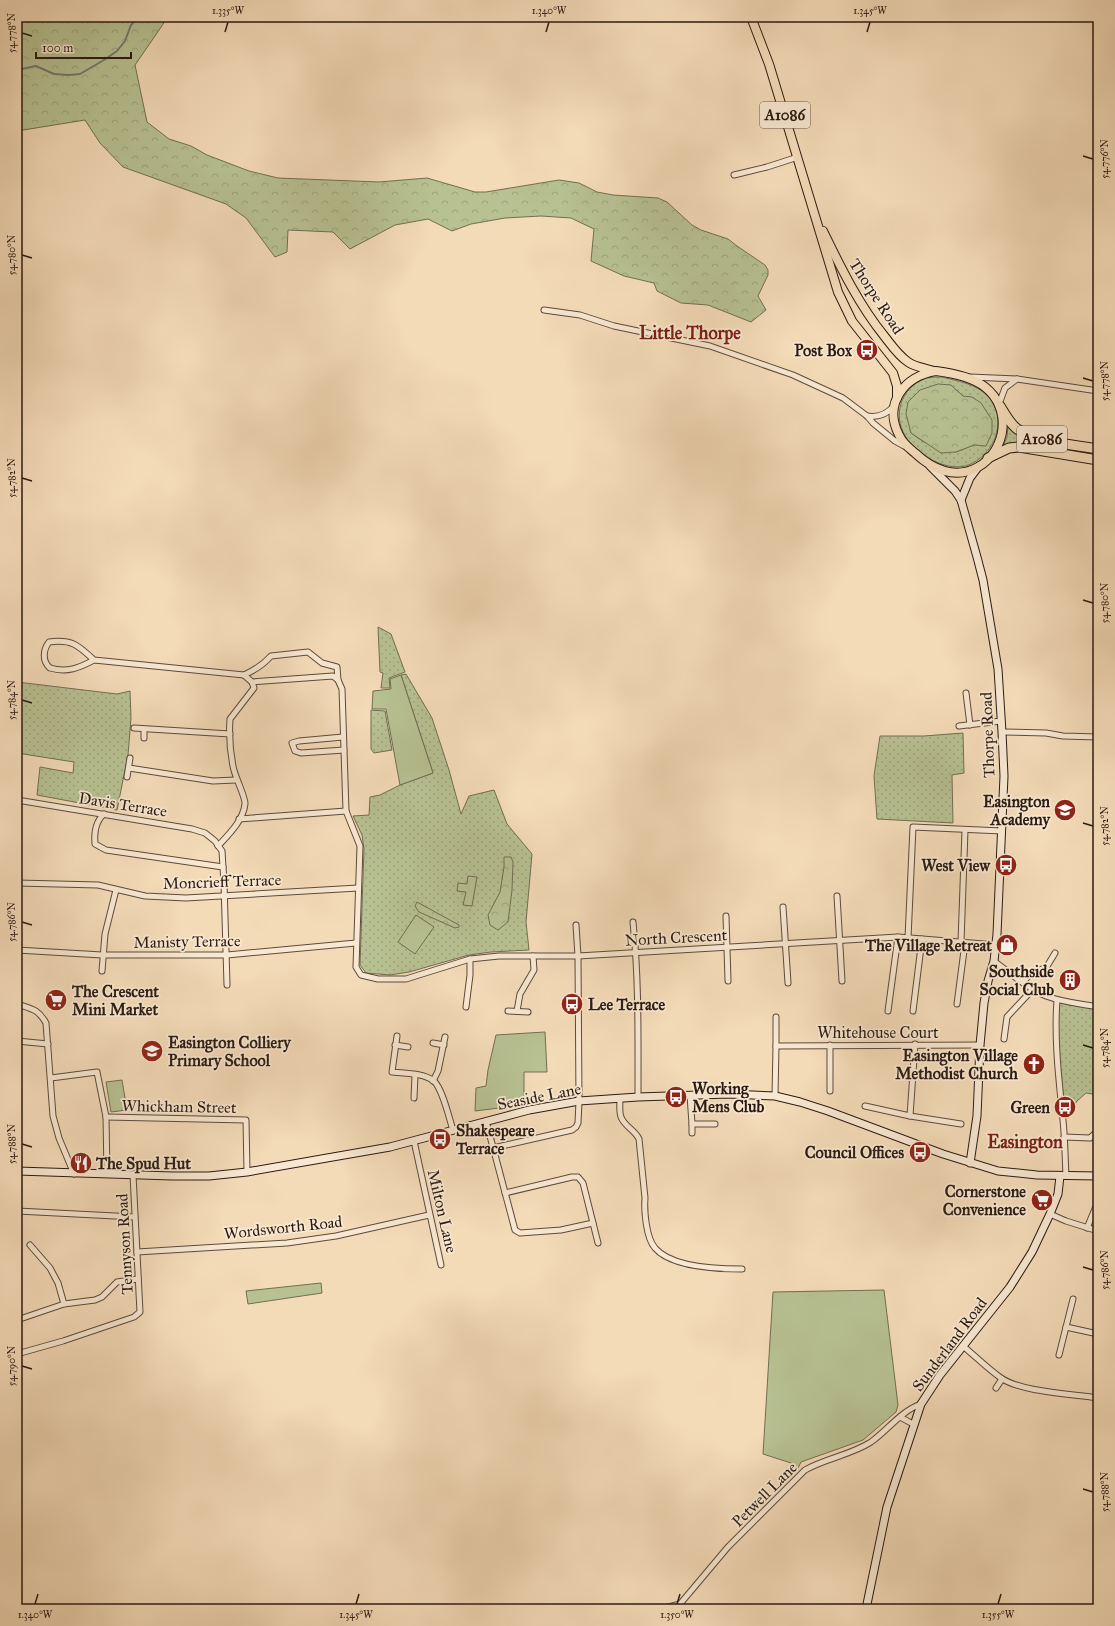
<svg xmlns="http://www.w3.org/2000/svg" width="1115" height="1626" font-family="'IM FELL Great Primer',serif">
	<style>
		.grass { fill: url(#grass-dots); stroke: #716e52; fill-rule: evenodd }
		.forest { fill: url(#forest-crowns); stroke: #716e52 }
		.garden { fill: #b7c192; stroke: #716e52 }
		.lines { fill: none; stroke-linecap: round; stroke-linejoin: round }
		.stream { stroke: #6f7b70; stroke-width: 2 }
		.street-casing { stroke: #5d4a3c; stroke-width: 7 }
		.secondary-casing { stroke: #2b1a13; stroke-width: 9 }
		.primary-casing { stroke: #2b1a13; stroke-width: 10 }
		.highway-casing { stroke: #2b1a13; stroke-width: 11 }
		.street { stroke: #f8e8d1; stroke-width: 5 }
		.secondary { stroke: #f8e8d1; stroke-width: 7 }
		.primary { stroke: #f4dbb8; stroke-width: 8 }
		.highway { stroke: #f4dbb8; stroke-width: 9 }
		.ticks { fill: none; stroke: #2b1a13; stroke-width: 1.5 }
		.labels { text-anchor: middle; stroke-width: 3.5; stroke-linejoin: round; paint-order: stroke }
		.shield { fill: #f8e8d1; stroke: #68584c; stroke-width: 1 }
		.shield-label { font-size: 15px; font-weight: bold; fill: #2b1a13 }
		.street-label { font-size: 16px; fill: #2b1a13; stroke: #f8e8d1 }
		.poi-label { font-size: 16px; font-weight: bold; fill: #2b1a13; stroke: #f8e8d1; text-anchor: end }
		.quarter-label { font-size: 18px; font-weight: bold; fill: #7a1f14; stroke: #f8e8d1 }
		.neatline { fill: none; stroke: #2b1a13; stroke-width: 1.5 }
		.ticks-label { font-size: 10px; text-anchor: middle; fill: #2b1a13 }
	</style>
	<defs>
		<pattern id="grass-dots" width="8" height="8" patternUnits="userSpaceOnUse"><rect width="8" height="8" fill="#b7c192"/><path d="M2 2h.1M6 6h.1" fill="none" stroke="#9ea57d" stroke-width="1.8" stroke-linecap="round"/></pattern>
		<pattern id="forest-crowns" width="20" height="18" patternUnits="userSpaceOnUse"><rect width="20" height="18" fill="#b7c192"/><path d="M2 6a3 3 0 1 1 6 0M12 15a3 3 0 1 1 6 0" fill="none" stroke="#9ea57d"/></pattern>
	</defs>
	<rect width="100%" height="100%" fill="#f4dbb8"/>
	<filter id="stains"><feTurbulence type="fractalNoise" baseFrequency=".005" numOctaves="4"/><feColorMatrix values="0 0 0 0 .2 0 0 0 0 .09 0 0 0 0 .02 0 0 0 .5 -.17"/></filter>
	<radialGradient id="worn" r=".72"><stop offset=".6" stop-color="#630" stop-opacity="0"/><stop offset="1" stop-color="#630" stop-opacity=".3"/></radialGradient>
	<g class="grass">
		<path d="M942 377C953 380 966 382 977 388 1009 405 1002 449 971 464 948 475 913 453 903 432 893 410 904 385 927 378 931 377 937 377 942 377ZM950 385 963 396 974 445 956 452 924 442 911 433 908 403 913 398Z"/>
		<path d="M1008 426 1098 452V457C1068 451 1034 439 1003 446L1007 437Z"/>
		<path d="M378 627 391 634 405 672 389 678 390 688H381L383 673 380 672Z"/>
		<path d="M406 674 432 718 449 770 461 814 469 796 494 790 507 824 532 854 526 922 529 950 491 952 469 955 409 972 390 975 366 973 360 965 364 849 362 835 353 816 369 815 370 797 380 795 400 785 433 773 401 675Z"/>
		<path d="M17 682 117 694 130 691 131 718 128 755 117 810 37 795 40 767 73 773 74 762 17 753Z"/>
		<path d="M371 710 385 711 392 750 374 753 371 749Z"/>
		<path d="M963 733 964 773 952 775 953 823 877 819 874 776 880 736H924Z"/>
		<path d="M1057 1000 1098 1007V1095L1086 1093 1077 1101 1071 1110 1062 1111 1057 1064Z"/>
	</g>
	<g class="forest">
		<path d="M17 17H168L135 65 147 122 169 139 191 146 207 155 249 171 278 178 379 182 427 178 475 192H486L559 180 579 183 597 192 613 195 658 198 667 202 692 225 701 230 728 239 737 246 765 265 768 270V275L758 296 766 310 751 322 708 305 681 303 657 291 654 283 624 276 591 261 594 229 571 218 541 216 505 218 471 224 452 231 428 219 395 225 350 249 333 232 288 230 287 252 275 257 246 218 226 204 123 167 100 143 85 120 17 131Z"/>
		<path d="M938 384 951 385 963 396 972 397 981 403 992 420V433L986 446 974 445 956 452 941 453 911 433 906 414 908 402 920 390Z"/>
		<path d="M504 857H511L513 862 512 890 508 922 498 930 490 925 488 915 500 892 504 867Z"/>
		<path d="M417 902 459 925V927L455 928 419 912 415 906Z"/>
	</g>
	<g class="garden">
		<path d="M401 675 433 773 400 785 386 709H372L373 691 391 689 390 679Z"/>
		<path d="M468 876 477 877 472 906 463 905 466 892 457 891 458 883 467 884Z"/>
		<path d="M416 915 434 927 415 954 398 942Z"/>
		<path d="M545 1032 547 1072H524V1105L475 1111 476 1088 486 1086 488 1070 496 1035Z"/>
		<path d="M122 1080 127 1110 111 1112 106 1082Z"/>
		<path d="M321 1283 322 1293 248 1304 246 1291Z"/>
		<path d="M884 1290 898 1405 896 1412 863 1440 801 1462 798 1468 791 1463 763 1454 773 1292Z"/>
	</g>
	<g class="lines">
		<path class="stream" d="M17 70 36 66 54 74 69 75 80 74 104 60 117 51 125 41 131 25 138 17"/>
		<g class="street-casing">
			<g id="street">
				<path d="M734 175 767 167 798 157"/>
				<path d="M544 310 580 315 614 326 710 346 793 375 843 398 867 416 873 423 895 441 904 446"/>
				<path d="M970 377 1017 379 1098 391"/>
				<path d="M999 404 1005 388 1017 379"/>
				<path d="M867 416C879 418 887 414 894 406"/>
				<path d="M94 660C78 645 72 639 49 642 43 650 42 661 50 668 67 673 79 668 94 660L244 675 252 682 254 688 230 719C229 734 230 751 233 766 234 775 246 798 245 804 243 821 229 834 218 846"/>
				<path d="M244 675C255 670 263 665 271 656L308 652 322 663 337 667 338 680"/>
				<path d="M252 682 333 676 338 680 342 689 346 811 360 846 356 967 361 975 378 979H406L470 959 499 956H578L898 937 996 945"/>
				<path d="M966 693 970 725"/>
				<path d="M959 726 1001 721"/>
				<path d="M134 728 230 734"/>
				<path d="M1002 732 1046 733 1063 736 1098 737"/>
				<path d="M343 737 299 741 292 743 295 751 301 753 344 750"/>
				<path d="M144 738V729"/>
				<path d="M129 768 213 781 236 780"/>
				<path d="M127 777 130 758"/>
				<path d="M17 800 192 829 205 833 215 841 222 851 224 883 227 985"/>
				<path d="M104 814C95 822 94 833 95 844L106 850 223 867"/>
				<path d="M239 819 346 811"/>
				<path d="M17 883 98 885 145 896 186 898 358 888"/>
				<path d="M837 896 842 981"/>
				<path d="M783 907 788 983"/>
				<path d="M726 916 728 981"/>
				<path d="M633 922C639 980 638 1038 638 1097"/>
				<path d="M908 938 913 827 1002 831"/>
				<path d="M961 942 965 830"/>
				<path d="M17 950 102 955H227L356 943"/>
				<path d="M994 961C1010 973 1027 988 1046 996 1062 1002 1081 1004 1098 1007"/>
				<path d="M102 971 105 934 116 890"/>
				<path d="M1023 982C1030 973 1035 971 1046 968L1055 953"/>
				<path d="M1057 1000C1054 1040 1059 1080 1063 1120 1065 1139 1065 1157 1066 1176"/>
				<path d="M17 1004C32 1009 38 1009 46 1023L53 1116 59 1138 74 1174"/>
				<path d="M957 1004 965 943"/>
				<path d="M466 1007 470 975V959"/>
				<path d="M508 1011 528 1012"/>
				<path d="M517 1011 520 994 534 970 533 956"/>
				<path d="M888 1011 898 937"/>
				<path d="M913 1011 922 939"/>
				<path d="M776 1017V1046L980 1045"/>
				<path d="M397 1036 392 1072C404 1073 424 1073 434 1081 443 1090 449 1118 453 1130"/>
				<path d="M1004 1039 1007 1017 1033 989"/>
				<path d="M17 1041 48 1044"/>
				<path d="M433 1043 444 1045"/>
				<path d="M395 1045 408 1047"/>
				<path d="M51 1078 97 1072 106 1117 107 1174"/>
				<path d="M433 1081 438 1071 445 1037"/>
				<path d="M830 1091V1045"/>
				<path d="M690 1095 692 1124H715"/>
				<path d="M775 1096 776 1046"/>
				<path d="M414 1098 415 1075"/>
				<path d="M620 1098C620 1104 619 1112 621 1117 624 1126 635 1130 639 1139L645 1198C644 1210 646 1238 655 1248 671 1267 718 1269 742 1269"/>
				<path d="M865 1106 910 1116 915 1044"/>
				<path d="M910 1116 961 1124"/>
				<path d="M106 1117 246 1120 247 1172"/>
				<path d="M486 1121 515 1230 520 1233 561 1230 593 1223"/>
				<path d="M692 1124V1133"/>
				<path d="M1064 1137 1090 1138 1098 1131"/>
				<path d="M414 1141 441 1265"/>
				<path d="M493 1148 572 1130 576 1127 578 1123 579 1101 578 956 576 925"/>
				<path d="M505 1193 572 1177H578L583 1183 598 1243"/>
				<path d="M17 1211 135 1217"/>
				<path d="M1050 1214 1066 1221 1098 1231"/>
				<path d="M1087 1228 1097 1204"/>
				<path d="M30 1245 50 1268 58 1283 64 1304"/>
				<path d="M137 1252 287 1243 336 1236 429 1215"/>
				<path d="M17 1320 64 1304 95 1300 102 1297 117 1282 138 1279"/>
				<path d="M1066 1327 1098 1334"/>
				<path d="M963 1346C976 1357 988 1369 1001 1378 1021 1392 1073 1394 1098 1398"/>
				<path d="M17 1354 63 1341 134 1317 140 1312 133 1175"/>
				<path d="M1059 1355 1073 1299"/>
				<path d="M996 1388 1002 1379"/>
				<path d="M900 1417 913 1424"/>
				<path d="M661 1609 680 1604 728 1547 805 1470C826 1458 851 1455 871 1442 888 1430 901 1411 921 1404"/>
			</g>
		</g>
		<g class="secondary-casing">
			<g id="secondary">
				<path d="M930 466 955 491 961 500 977 557 983 580 998 669 1002 732 1004 776 997 934 994 961 988 981 984 1003 980 1045 977 1116 970 1163"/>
				<path d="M961 500 970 478 979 466"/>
				<path d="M17 1171 172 1176H209L247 1172 390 1147 529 1110 579 1101 638 1097 729 1094 775 1096 800 1102 828 1111 943 1154 998 1171 1037 1175 1098 1176"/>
				<path d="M866 1609 887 1507 921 1404 940 1375 1010 1287 1032 1252 1050 1214 1058 1194 1060 1176"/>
			</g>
		</g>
		<g class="primary-casing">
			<g id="primary">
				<path d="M751 17 769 64 838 292 852 321 893 373 897 386V398"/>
				<path d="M823 231C841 268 859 305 885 337 892 346 898 355 908 362 915 367 925 368 934 371"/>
				<path d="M936 371C952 373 972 377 985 387 1012 408 1007 450 978 467 955 480 932 469 915 453 909 448 902 443 899 435 883 404 904 376 936 371Z"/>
			</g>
		</g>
		<g class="highway-casing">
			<g id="highway">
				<path d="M1000 406C1005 414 1009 422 1016 428 1033 442 1076 445 1098 449"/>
				<path d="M988 458 1009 448 1019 447 1098 460"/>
			</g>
		</g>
		<use href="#street" class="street"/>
		<use href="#secondary" class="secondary"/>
		<use href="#primary" class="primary"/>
		<use href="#highway" class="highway"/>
	</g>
	<path class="ticks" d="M225 32 228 22M546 32 549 22M867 32 870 22M22 33 32 36M1083 156 1093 159M22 255 32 258M1083 378 1093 381M22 478 32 481M1083 600 1093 603M22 700 32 703M1083 823 1093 826M22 922 32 925M1083 1045 1093 1048M22 1144 32 1147M1083 1267 1093 1270M22 1366 32 1369M1083 1489 1093 1492M35 1604 38 1594M356 1604 359 1594M677 1604 680 1594M998 1604 1001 1594"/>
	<defs>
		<g id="bus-disc" transform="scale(1.15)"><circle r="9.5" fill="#8f2418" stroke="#f8e8d1"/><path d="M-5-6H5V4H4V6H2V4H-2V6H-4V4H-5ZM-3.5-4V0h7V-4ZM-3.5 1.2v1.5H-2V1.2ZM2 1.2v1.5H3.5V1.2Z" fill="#fff"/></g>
		<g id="school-disc" transform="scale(1.15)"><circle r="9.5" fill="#8f2418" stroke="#f8e8d1"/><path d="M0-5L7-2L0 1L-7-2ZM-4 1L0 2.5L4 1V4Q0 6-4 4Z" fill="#fff"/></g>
		<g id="shop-disc" transform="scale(1.15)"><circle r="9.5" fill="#8f2418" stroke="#f8e8d1"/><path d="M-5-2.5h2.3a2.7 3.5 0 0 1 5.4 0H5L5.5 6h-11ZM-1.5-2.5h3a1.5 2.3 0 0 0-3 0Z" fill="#fff"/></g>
		<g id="building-disc" transform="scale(1.15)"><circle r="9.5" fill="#8f2418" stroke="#f8e8d1"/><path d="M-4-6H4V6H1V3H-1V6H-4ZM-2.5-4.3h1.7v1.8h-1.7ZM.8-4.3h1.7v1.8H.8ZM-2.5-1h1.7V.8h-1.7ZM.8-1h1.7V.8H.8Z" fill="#fff"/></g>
		<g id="supermarket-disc" transform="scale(1.15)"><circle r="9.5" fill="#8f2418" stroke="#f8e8d1"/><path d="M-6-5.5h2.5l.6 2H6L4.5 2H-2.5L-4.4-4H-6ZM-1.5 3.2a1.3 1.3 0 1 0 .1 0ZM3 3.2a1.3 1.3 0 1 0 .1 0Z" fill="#fff"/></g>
		<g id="church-disc" transform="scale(1.15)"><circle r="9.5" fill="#8f2418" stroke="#f8e8d1"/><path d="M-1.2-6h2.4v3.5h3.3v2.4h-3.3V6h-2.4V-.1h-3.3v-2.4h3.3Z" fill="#fff"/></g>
		<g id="restaurant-disc" transform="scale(1.15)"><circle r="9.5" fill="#8f2418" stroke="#f8e8d1"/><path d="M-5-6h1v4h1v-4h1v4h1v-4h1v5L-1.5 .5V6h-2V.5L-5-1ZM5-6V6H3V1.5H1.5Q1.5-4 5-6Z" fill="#fff"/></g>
	</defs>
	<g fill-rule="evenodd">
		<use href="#bus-disc" x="867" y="350"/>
		<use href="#school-disc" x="1065" y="810"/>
		<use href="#bus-disc" x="1006" y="865"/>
		<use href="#shop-disc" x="1007" y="945"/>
		<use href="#building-disc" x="1070" y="980"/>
		<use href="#supermarket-disc" x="56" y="1000"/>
		<use href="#bus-disc" x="572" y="1004"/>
		<use href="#school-disc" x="152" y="1051"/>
		<use href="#church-disc" x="1034" y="1064"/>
		<use href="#bus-disc" x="676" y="1097"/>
		<use href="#bus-disc" x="1065" y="1107"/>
		<use href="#bus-disc" x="440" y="1139"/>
		<use href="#bus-disc" x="920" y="1152"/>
		<use href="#restaurant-disc" x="81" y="1163"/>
		<use href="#supermarket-disc" x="1042" y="1200"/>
	</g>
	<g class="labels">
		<g class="shield">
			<rect x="760" y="102" width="50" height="26" rx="3"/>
			<rect x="1017" y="426" width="50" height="26" rx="3"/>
		</g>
		<g class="shield-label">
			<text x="785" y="120">A1086</text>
			<text x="1042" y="444">A1086</text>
		</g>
		<g class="street-label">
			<text transform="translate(877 296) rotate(57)" y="6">Thorpe Road</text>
			<text transform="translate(987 735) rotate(-92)" y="6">Thorpe Road</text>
			<text transform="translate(123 804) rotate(9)" y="6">Davis Terrace</text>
			<text transform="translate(222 881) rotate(-2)" y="6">Moncrieff Terrace</text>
			<text transform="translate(676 937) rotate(-3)" y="6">North Crescent</text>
			<text transform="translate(187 941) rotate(-1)" y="6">Manisty Terrace</text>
			<text x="878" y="1038">Whitehouse Court</text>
			<text transform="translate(539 1096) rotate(-11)" y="6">Seaside Lane</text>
			<text transform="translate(179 1106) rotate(1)" y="6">Whickham Street</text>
			<text transform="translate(443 1211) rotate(77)" y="6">Milton Lane</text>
			<text transform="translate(283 1227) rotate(-6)" y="6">Wordsworth Road</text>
			<text transform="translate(124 1244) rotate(-93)" y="6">Tennyson Road</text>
			<text transform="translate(949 1344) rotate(-53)" y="6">Sunderland Road</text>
			<text transform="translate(764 1494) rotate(-45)" y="6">Petwell Lane</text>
		</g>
		<g class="poi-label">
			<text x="852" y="356">Post Box</text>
			<text x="1050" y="807">Easington<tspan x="1050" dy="18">Academy</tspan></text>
			<text x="990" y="871">West View</text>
			<text x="992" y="951">The Village Retreat</text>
			<text x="1054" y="977">Southside<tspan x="1054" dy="18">Social Club</tspan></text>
			<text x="72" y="997" text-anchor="start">The Crescent<tspan x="72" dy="18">Mini Market</tspan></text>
			<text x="588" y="1010" text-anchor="start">Lee Terrace</text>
			<text x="168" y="1048" text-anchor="start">Easington Colliery<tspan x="168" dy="18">Primary School</tspan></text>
			<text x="1018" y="1061">Easington Village<tspan x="1018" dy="18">Methodist Church</tspan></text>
			<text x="692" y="1094" text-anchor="start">Working<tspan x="692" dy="18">Mens Club</tspan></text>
			<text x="1050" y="1113">Green</text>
			<text x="456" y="1136" text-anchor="start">Shakespeare<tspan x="456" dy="18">Terrace</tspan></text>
			<text x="904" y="1158">Council Offices</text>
			<text x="96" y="1169" text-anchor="start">The Spud Hut</text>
			<text x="1026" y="1197">Cornerstone<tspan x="1026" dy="18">Convenience</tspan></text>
		</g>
		<g class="quarter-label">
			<text x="690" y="339">Little Thorpe</text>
			<text x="1025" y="1148">Easington</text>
		</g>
	</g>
	<rect width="1115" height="1626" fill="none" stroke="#f4dbb8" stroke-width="44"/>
	<path d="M36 52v6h95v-6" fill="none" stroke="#2b1a13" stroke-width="2"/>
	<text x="42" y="52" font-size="12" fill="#2b1a13" stroke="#f8e8d1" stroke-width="3" paint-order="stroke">100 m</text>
	<rect x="22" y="22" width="1071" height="1582" class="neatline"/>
	<g class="ticks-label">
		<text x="228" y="14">1.335°W</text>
		<text x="549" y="14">1.340°W</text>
		<text x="870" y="14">1.345°W</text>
		<text transform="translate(11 33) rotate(-90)" y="4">54.778°N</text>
		<text transform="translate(1104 159) rotate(-90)" y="4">54.776°N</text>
		<text transform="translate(11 255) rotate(-90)" y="4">54.780°N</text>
		<text transform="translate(1104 381) rotate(-90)" y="4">54.778°N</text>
		<text transform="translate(11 478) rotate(-90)" y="4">54.782°N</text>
		<text transform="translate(1104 603) rotate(-90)" y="4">54.780°N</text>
		<text transform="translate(11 700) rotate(-90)" y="4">54.784°N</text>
		<text transform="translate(1104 826) rotate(-90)" y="4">54.782°N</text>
		<text transform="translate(11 922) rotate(-90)" y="4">54.786°N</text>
		<text transform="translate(1104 1048) rotate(-90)" y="4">54.784°N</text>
		<text transform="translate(11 1144) rotate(-90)" y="4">54.788°N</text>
		<text transform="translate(1104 1270) rotate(-90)" y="4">54.786°N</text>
		<text transform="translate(11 1366) rotate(-90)" y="4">54.790°N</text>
		<text transform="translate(1104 1492) rotate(-90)" y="4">54.788°N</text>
		<text x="35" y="1618">1.340°W</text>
		<text x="356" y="1618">1.345°W</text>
		<text x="677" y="1618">1.350°W</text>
		<text x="998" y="1618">1.355°W</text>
	</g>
	<rect width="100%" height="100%" filter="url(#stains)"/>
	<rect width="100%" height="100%" fill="url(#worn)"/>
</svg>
